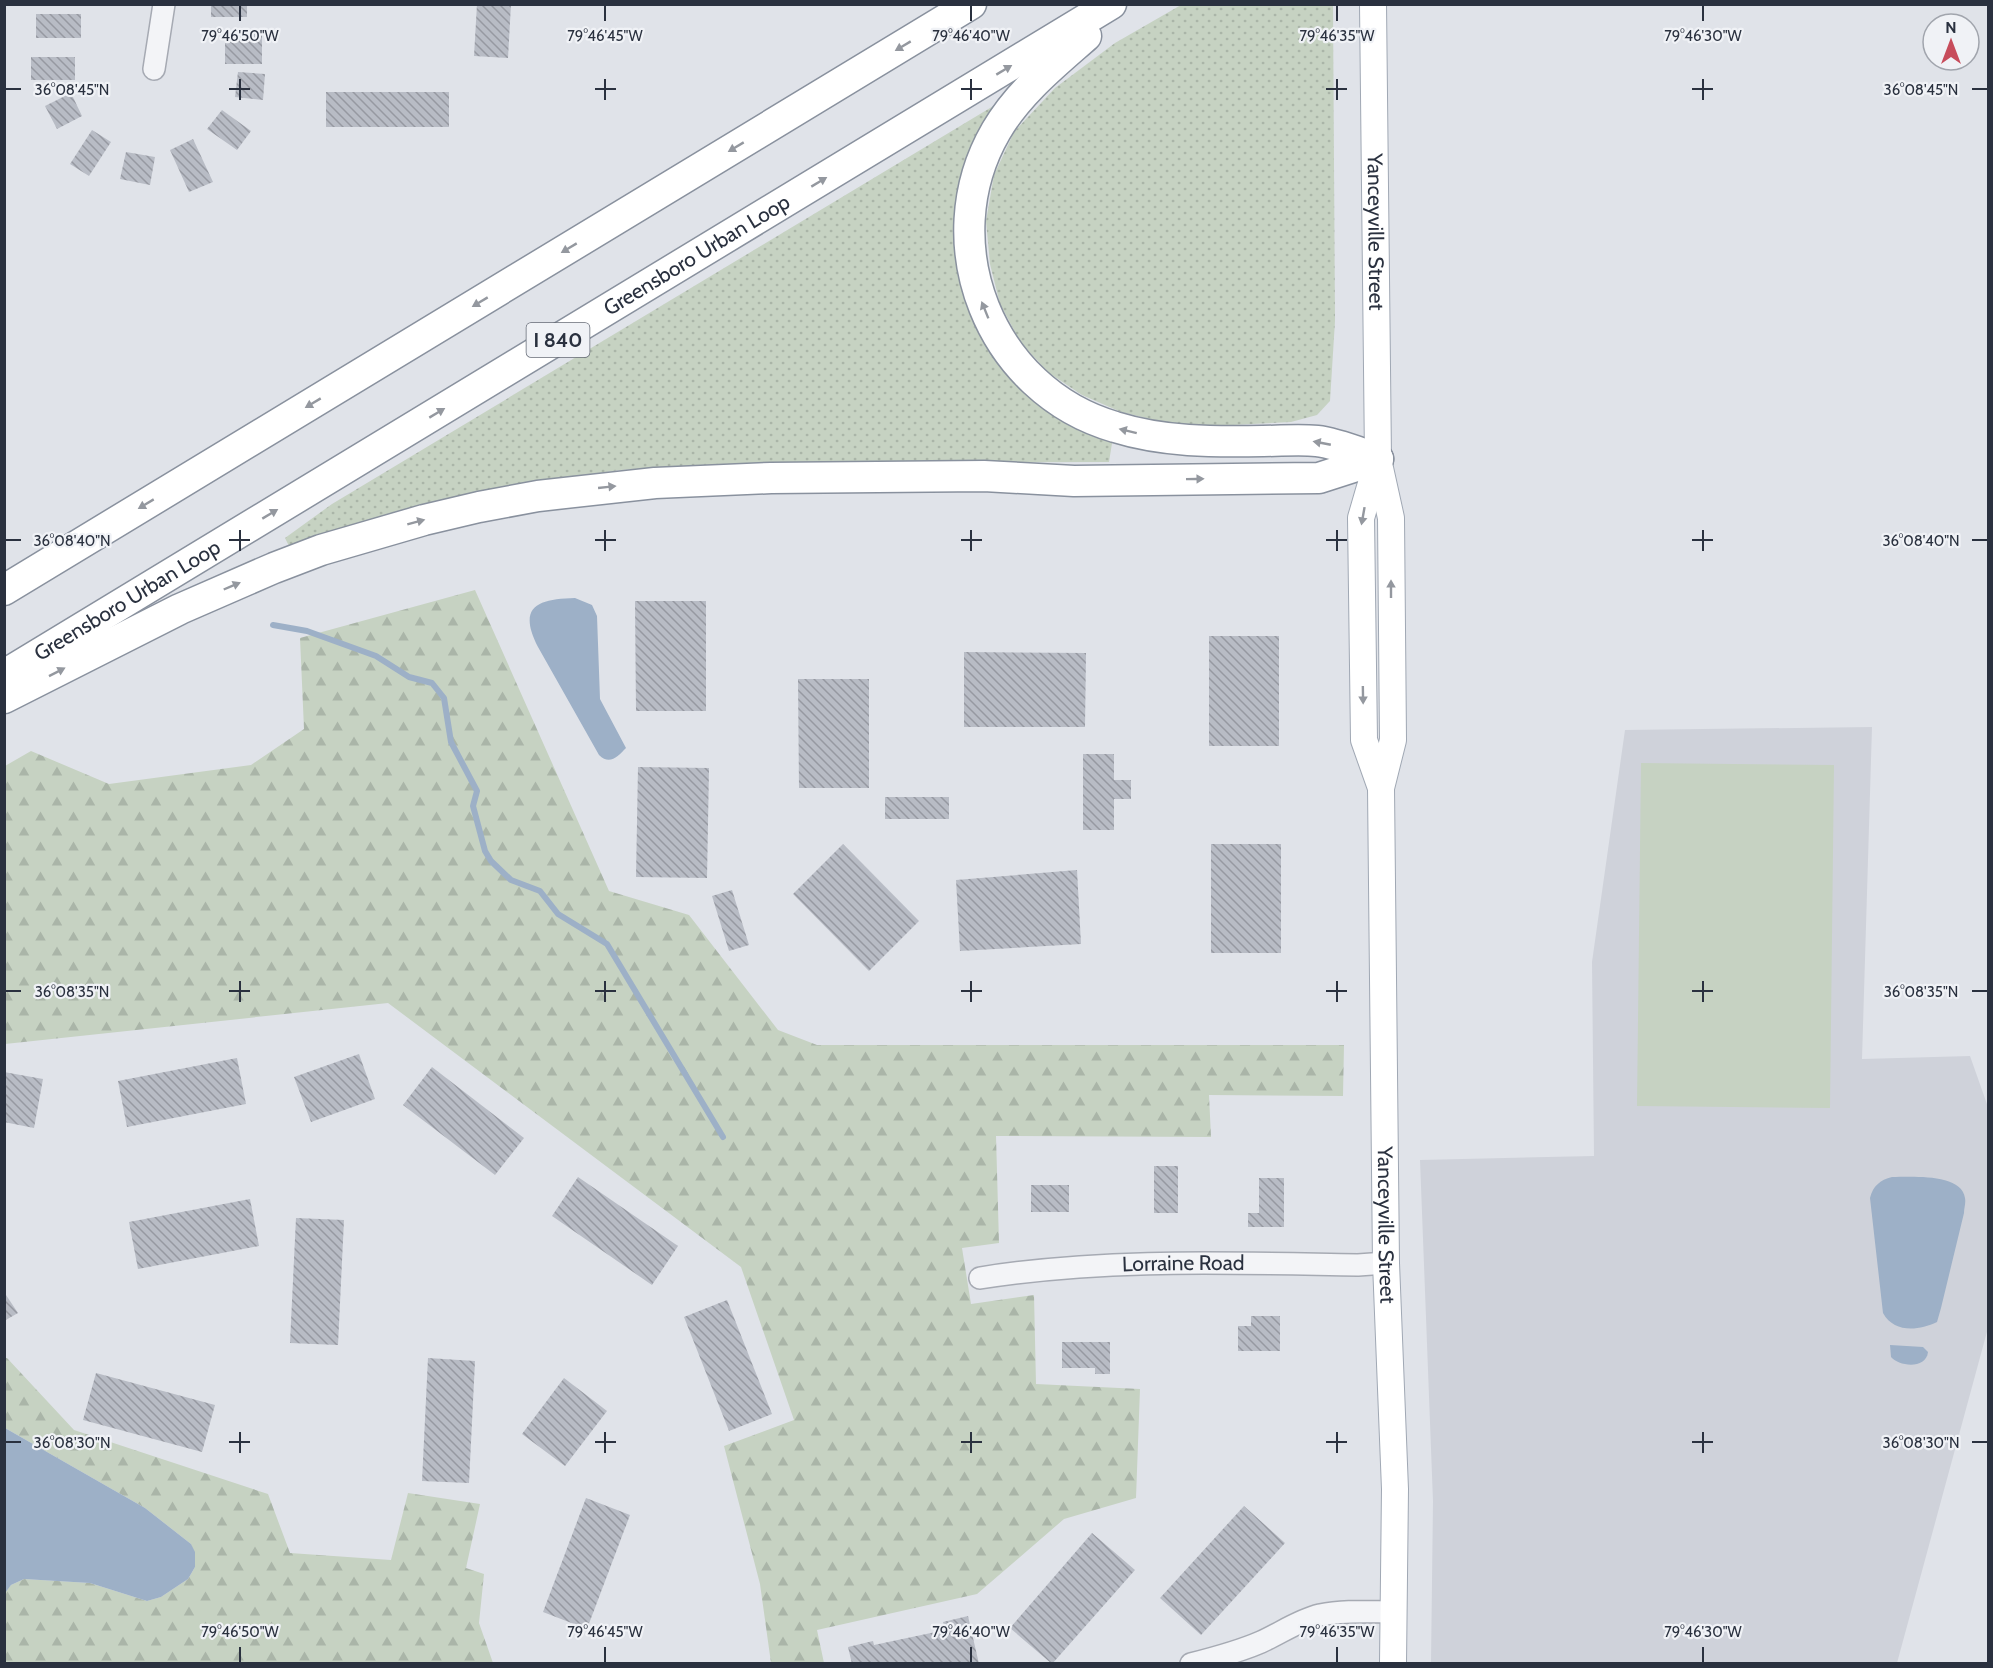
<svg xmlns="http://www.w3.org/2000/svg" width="1993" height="1668" font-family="Cabin,sans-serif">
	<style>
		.built { fill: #cfd2da }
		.green { fill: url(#green-dots) }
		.forest { fill: url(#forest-firs) }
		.pitch { fill: #c6d2c2 }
		.water { fill: #9db0c7 }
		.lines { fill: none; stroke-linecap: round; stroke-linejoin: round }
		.stream { stroke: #9db0c7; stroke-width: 6 }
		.building { fill: url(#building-back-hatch) }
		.minor-casing { stroke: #a6aab3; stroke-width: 24 }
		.major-casing { stroke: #a0a8b4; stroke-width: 28 }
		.highway-casing { stroke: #89919e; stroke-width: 33 }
		.minor { stroke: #f3f4f7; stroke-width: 21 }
		.major { stroke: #fff; stroke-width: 26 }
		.highway { stroke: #fff; stroke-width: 30 }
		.oneway { fill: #94989f }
		.ticks { fill: none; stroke: #2a313f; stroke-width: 2 }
		.labels { text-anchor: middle; stroke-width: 4.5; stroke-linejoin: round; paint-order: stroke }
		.shield { fill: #f0f2f6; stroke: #656b76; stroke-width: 1.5 }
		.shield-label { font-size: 20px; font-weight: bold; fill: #2a313f }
		.street-label { font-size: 21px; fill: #2a313f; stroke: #f0f2f6 }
		.ticks-label { font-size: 15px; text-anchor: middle; fill: #2a313f; stroke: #f0f2f6; stroke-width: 4.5; stroke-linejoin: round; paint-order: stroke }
	</style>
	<defs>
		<pattern id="green-dots" width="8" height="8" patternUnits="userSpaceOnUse" patternTransform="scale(1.5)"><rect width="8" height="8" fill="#c6d2c2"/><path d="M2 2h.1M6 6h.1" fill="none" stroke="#aab5a8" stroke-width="1.8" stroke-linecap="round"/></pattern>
		<pattern id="forest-firs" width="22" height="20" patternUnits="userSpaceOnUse" patternTransform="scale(1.5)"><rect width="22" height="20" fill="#c6d2c2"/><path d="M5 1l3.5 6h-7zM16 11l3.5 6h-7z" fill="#aab5a8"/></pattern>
		<pattern id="building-back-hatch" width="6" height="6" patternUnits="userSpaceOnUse" patternTransform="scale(1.5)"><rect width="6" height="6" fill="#b8bcc5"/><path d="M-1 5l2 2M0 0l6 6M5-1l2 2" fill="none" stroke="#9699a1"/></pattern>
	</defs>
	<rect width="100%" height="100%" fill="#e0e3e9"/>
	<path class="built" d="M1872 727 1862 1059 1970 1056 1988 1107V1328L1897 1663H1431L1433 1501 1420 1160 1594 1156 1592 962 1625 730Z"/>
	<g class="green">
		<path d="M1181 5H1333L1335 321 1330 401 1317 415 1291 422 1214 426 1163 422 1121 412 1082 395 1049 373 1021 343 1000 304 990 264 986 221 994 175 1014 132 1055 88 1115 43Z"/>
		<path d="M995 105 964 163 956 207 958 254 967 301 1113 437 1109 462 749 463 620 470 492 489 385 517 291 550 285 538 332 504Z"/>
	</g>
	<g class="forest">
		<path d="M475 590 609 891 689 915 778 1030 817 1045H1344L1343 1096 1209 1095 1211 1137 996 1136 999 1243 962 1248 971 1304 1034 1295 1036 1384 1140 1389 1136 1498 1064 1519 977 1594 817 1630 824 1663H771L760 1584 724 1446 794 1420 741 1267 388 1003 5 1044V766L31 751 109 784 251 765 304 729 300 638Z"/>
		<path d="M4 1358H7L74 1430 268 1494 290 1553 391 1560 408 1493 480 1504 466 1568 484 1574 479 1623 493 1663H5L4 1593 11 1585 24 1579 90 1583 147 1601 161 1597 188 1579 195 1567 191 1544 145 1508 5 1428Z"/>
	</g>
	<path class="pitch" d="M1641 763 1834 765 1830 1108 1637 1106Z"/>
	<g class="water">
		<path d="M575 598 592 605 597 616 600 699 626 748C618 756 610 766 599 755L538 647C517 606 538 599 575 598Z"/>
		<path d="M1892 1177C1910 1177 1962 1173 1965 1198 1966 1203 1964 1208 1964 1213L1941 1308 1937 1322C1918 1331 1894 1333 1883 1313L1870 1198C1873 1186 1880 1180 1892 1177Z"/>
		<path d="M1890 1345 1923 1347 1928 1352C1926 1370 1898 1366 1891 1357Z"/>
		<path d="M5 1428 145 1508 191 1544 195 1552V1567L188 1579 161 1597 147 1601 90 1583 24 1579 11 1585 5 1593Z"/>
	</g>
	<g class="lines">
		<path class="stream" d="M273 625 307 631 376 656 409 677 432 683 444 698 451 742 477 791 473 806 485 851 491 861 511 880 540 891 558 914 607 944 723 1137"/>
	</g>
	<g class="building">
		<rect x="211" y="4" width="36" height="13"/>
		<path d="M477 4H511L508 58 474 56Z"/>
		<rect x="36" y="14" width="45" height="24"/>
		<rect x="225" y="32" width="37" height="32"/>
		<rect x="31" y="57" width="44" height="23"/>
		<path d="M238 72 265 74 263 100 235 97Z"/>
		<rect x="326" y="92" width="123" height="35"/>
		<path d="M71 93 82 116 57 129 45 106Z"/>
		<path d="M222 110 251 131 237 150 207 129Z"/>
		<path d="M92 130 111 142 89 176 70 164Z"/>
		<path d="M193 139 213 182 189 192 170 150Z"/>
		<path d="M126 152 155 157 150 185 120 179Z"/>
		<path d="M635 601H706V711H636Z"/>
		<rect x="1209" y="636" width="70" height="110"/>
		<path d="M964 652 1086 653 1085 727H964Z"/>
		<path d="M798 679H869V788H799Z"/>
		<path d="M1083 754H1114V780H1131V799H1114V830H1083Z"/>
		<path d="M638 767 709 768 707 878 636 877Z"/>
		<rect x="885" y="797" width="64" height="22"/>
		<path d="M843 844 919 921 869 971 793 894Z"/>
		<rect x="1211" y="844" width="70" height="109"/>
		<path d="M1077 870 1081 944 960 951 956 880Z"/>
		<path d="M732 890 749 945 729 951 712 896Z"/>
		<path d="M359 1054 375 1099 311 1122 294 1077Z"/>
		<path d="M237 1058 246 1104 127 1127 118 1081Z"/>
		<path d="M432 1067 524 1138 495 1175 403 1105Z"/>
		<path d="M4 1072 43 1079 34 1128 4 1122Z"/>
		<rect x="1154" y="1166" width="24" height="47"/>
		<path d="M578 1177 678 1246 652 1285 552 1216Z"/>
		<path d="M1259 1178H1284V1227H1248V1213H1259Z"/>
		<rect x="1031" y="1185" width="38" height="27"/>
		<path d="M250 1199 259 1246 138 1269 129 1222Z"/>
		<path d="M296 1218 344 1220 338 1345 290 1343Z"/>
		<path d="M4 1292 18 1313 4 1321Z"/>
		<path d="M727 1300 772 1414 729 1431 684 1317Z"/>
		<path d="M1251 1316H1280V1351H1238V1326H1251Z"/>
		<path d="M1062 1342H1110V1374H1095V1368H1062Z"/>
		<path d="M428 1358 475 1361 469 1483 422 1481Z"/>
		<path d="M96 1373 215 1405 202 1452 83 1420Z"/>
		<path d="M564 1378 607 1411 565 1466 522 1434Z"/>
		<path d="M586 1498 630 1515 587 1629 543 1612Z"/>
		<path d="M1244 1506 1285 1543 1201 1635 1160 1598Z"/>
		<path d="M1092 1533 1135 1570 1052 1664 1010 1628Z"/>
		<path d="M968 1616 979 1664H852L848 1647 873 1641 874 1645 945 1630 943 1622Z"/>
	</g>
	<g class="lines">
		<g class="minor-casing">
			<g id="minor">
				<path d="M154 69 164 4"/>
				<path id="s1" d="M980 1278C1105 1258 1231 1263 1358 1265L1386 1263"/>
				<path d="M1191 1664C1215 1658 1238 1652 1261 1642 1281 1633 1299 1620 1320 1615 1344 1610 1370 1612 1394 1612"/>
			</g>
		</g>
		<g class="major-casing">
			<g id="major">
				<path id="s2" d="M1373 4 1378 459 1391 518 1393 740 1381 788 1386 1263 1395 1489 1393 1664"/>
				<path d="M1377 463 1361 518 1364 740 1381 788"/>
			</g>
		</g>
		<g class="highway-casing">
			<g id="highway">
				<path d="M1086 36C1053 65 1018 93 996 131 931 243 990 391 1115 427 1163 442 1213 442 1263 441 1281 441 1299 439 1317 441 1336 443 1360 453 1378 459"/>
				<path d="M4 590 971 4"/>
				<path id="s3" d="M4 675 1111 4"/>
				<path d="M4 698 180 609 274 568 321 550 424 520 479 507 538 496 655 483 771 478 984 476 1074 481 1319 478 1378 459"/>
			</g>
		</g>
		<use href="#minor" class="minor"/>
		<use href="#major" class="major"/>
		<use href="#highway" class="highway"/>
	</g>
	<defs><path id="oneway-solid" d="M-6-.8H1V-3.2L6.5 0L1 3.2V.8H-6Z" transform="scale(1.5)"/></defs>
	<g class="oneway">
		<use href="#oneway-solid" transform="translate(903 46) rotate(149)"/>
		<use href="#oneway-solid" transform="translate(1004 70) rotate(-31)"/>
		<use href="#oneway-solid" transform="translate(736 147) rotate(149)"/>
		<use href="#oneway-solid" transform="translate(819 182) rotate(-31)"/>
		<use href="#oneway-solid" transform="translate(569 248) rotate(149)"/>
		<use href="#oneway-solid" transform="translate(480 302) rotate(149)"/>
		<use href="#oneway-solid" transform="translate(985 310) rotate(-112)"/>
		<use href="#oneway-solid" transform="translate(313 403) rotate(149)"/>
		<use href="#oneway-solid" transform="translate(437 413) rotate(-31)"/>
		<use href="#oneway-solid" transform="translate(1128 431) rotate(-166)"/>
		<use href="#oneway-solid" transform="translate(1322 443) rotate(-169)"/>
		<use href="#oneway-solid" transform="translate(1195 479) rotate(-1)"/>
		<use href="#oneway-solid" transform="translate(607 487) rotate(-6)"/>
		<use href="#oneway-solid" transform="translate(146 504) rotate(149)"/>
		<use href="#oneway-solid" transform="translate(270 514) rotate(-31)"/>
		<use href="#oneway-solid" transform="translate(1363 516) rotate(100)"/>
		<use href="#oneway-solid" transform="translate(416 522) rotate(-15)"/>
		<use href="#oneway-solid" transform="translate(232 586) rotate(-23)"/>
		<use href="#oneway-solid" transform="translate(1391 589) rotate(-90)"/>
		<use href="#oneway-solid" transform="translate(57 672) rotate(-27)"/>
		<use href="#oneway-solid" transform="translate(1363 695) rotate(89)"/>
	</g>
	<path class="ticks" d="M240 6V21M605 6V21M971 6V21M1337 6V21M1703 6V21M240 79V100M605 79V100M971 79V100M1337 79V100M1703 79V100M6 89H21M229 89H250M595 89H616M961 89H982M1326 89H1347M1692 89H1713M1972 89H1987M240 530V551M605 530V551M971 530V551M1337 530V551M1703 530V551M6 540H21M229 540H250M595 540H616M961 540H982M1326 540H1347M1692 540H1713M1972 540H1987M240 981V1002M605 981V1002M971 981V1002M1337 981V1002M1703 981V1002M6 991H21M229 991H250M595 991H616M961 991H982M1326 991H1347M1692 991H1713M1972 991H1987M240 1432V1453M605 1432V1453M971 1432V1453M1337 1432V1453M1703 1432V1453M6 1442H21M229 1442H250M595 1442H616M961 1442H982M1326 1442H1347M1692 1442H1713M1972 1442H1987M240 1647V1662M605 1647V1662M971 1647V1662M1337 1647V1662M1703 1647V1662"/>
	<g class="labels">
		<rect class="shield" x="526.5" y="323" width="63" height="34" rx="4.5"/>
		<g class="shield-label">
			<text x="558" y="347">I 840</text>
		</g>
		<g class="street-label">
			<text dy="7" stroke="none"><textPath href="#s2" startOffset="228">Yanceyville Street</textPath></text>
			<text dy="7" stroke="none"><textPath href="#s3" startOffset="810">Greensboro Urban Loop</textPath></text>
			<text dy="7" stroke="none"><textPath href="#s3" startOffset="144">Greensboro Urban Loop</textPath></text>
			<text dy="7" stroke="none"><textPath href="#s2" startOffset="1224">Yanceyville Street</textPath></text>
			<text dy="7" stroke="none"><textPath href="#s1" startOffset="204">Lorraine Road</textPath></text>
		</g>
	</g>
	<g class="ticks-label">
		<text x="240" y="41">79°46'50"W</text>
		<text x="605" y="41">79°46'45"W</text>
		<text x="971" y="41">79°46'40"W</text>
		<text x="1337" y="41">79°46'35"W</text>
		<text x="1703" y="41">79°46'30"W</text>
		<text x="72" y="95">36°08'45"N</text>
		<text x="1921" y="95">36°08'45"N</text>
		<text x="72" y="546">36°08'40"N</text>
		<text x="1921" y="546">36°08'40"N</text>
		<text x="72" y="997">36°08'35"N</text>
		<text x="1921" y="997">36°08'35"N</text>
		<text x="72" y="1448">36°08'30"N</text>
		<text x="1921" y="1448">36°08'30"N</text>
		<text x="240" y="1637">79°46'50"W</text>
		<text x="605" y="1637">79°46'45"W</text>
		<text x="971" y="1637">79°46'40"W</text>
		<text x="1337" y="1637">79°46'35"W</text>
		<text x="1703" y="1637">79°46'30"W</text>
	</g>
	<rect width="1993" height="1668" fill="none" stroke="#2a313f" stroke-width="12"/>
	<g transform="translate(1951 42)"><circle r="28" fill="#f0f2f6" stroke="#a1a5ad" stroke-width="1.5"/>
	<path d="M0-4.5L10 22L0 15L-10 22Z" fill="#c74c5b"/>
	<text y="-9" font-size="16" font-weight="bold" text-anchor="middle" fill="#2a313f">N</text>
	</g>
</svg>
